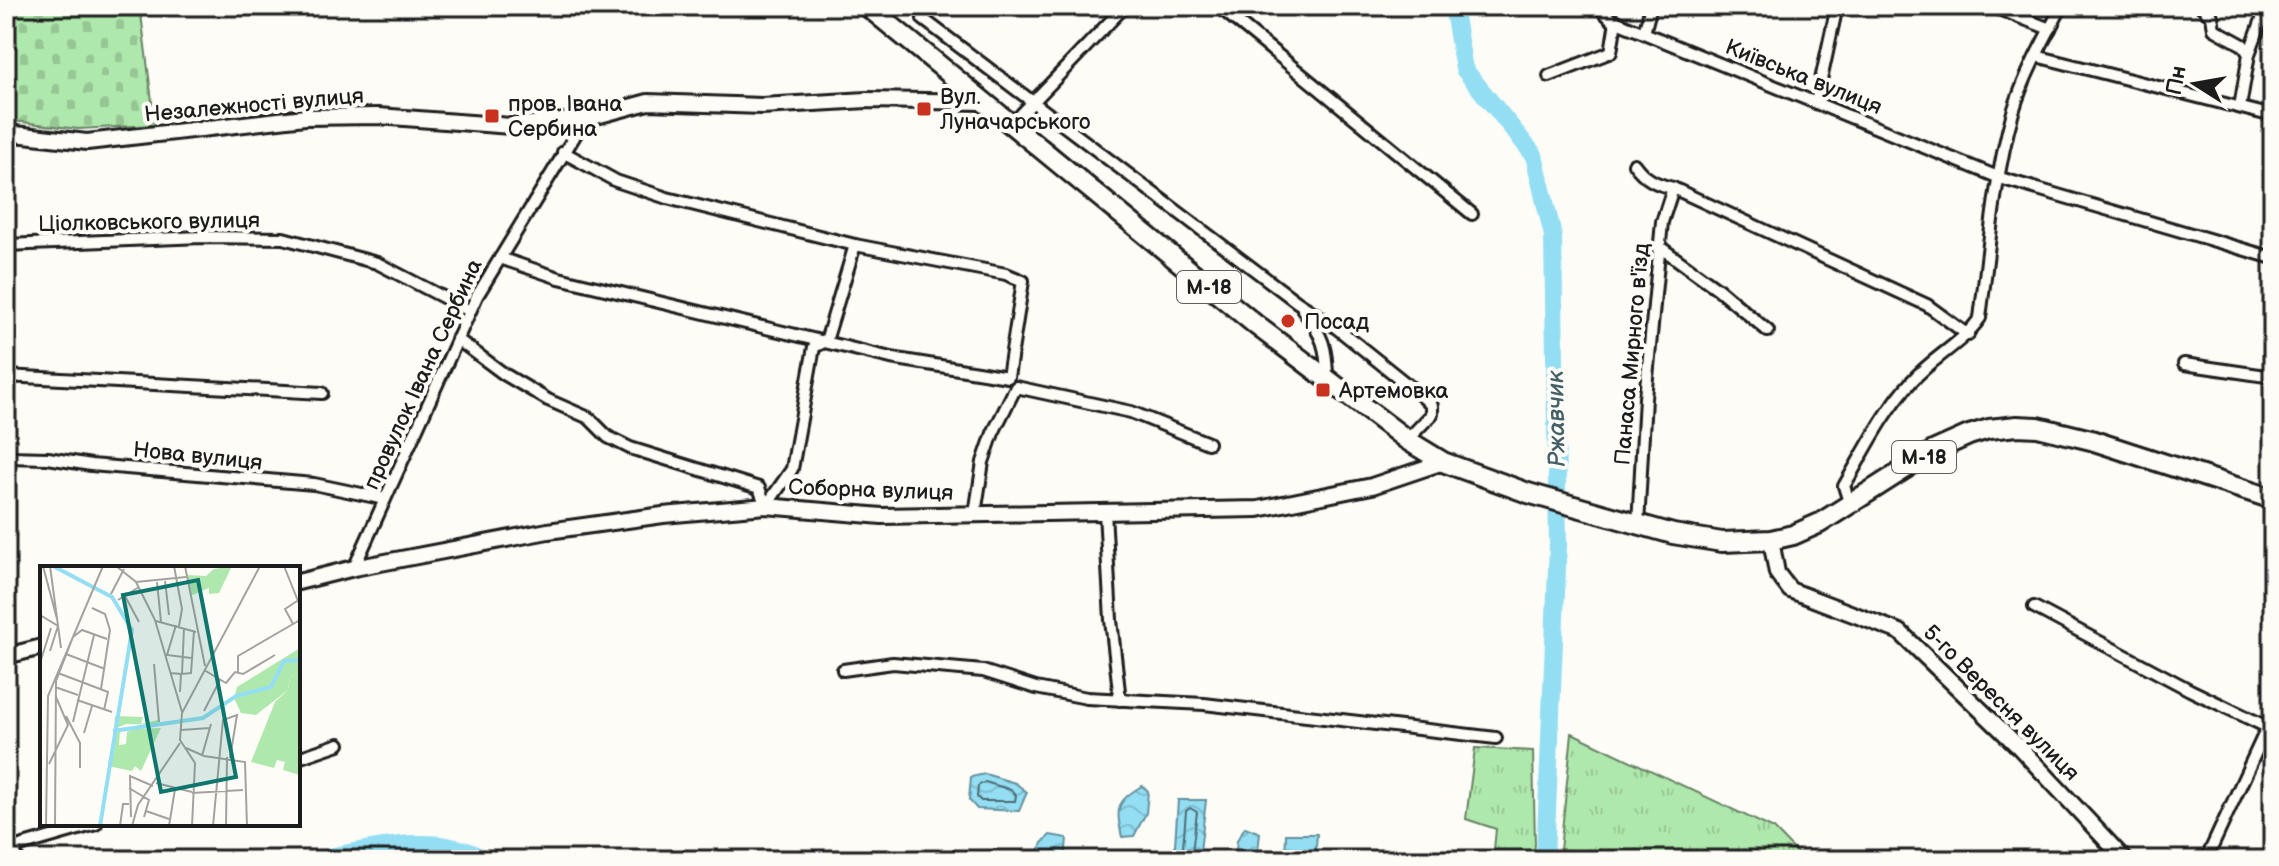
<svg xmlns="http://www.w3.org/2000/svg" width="2279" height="866" font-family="'Balsamiq Sans',sans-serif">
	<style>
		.grass { fill: url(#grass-tufts); stroke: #668264; stroke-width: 2 }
		.cemetery { fill: url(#cemetery-stones); stroke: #668264; stroke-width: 2 }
		.water { fill: url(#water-waves); stroke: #63909d; stroke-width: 2 }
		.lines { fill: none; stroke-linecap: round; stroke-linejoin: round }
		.shore { stroke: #4c6a72; stroke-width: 2 }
		.river { stroke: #93def3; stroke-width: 18 }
		.minor-casing { stroke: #1c1c1c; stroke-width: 16 }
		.tertiary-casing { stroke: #1c1c1c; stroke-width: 20 }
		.trunk-casing { stroke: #1c1c1c; stroke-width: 24 }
		.minor { stroke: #fdfcf7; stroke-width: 10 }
		.tertiary { stroke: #fdfcf7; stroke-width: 14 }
		.trunk { stroke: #fdfcf7; stroke-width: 18 }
		.poi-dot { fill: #c8321e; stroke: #fdfcf7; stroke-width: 3 }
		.labels { text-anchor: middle; stroke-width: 8; stroke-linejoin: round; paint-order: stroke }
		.shield { fill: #fdfcf7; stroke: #605f5e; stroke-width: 2 }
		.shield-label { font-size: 20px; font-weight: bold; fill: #1c1c1c }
		.street-label { font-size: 22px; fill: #1c1c1c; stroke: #fdfcf7 }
		.poi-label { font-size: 22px; fill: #1c1c1c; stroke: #fdfcf7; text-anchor: start }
		.water-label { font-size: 24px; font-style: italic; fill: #466067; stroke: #fdfcf7 }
		.inset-river { fill: none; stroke: #93def3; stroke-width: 4 }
		.inset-road { fill: none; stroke: #a3a29f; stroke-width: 2 }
		.view { fill: #0f766e; fill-opacity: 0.15; stroke: #0f766e; stroke-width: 4 }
		.inset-edge { fill: none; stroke: #1c1c1c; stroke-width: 4 }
	</style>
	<defs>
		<pattern id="grass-tufts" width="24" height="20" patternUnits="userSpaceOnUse" patternTransform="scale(2)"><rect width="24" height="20" fill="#afe8ac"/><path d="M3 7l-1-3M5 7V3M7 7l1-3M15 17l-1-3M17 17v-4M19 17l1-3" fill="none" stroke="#96c693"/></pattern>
		<pattern id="cemetery-stones" width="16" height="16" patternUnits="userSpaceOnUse" patternTransform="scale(2)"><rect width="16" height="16" fill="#afe8ac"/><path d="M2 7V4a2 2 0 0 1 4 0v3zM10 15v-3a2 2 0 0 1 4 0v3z" fill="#96c693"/></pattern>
		<pattern id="water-waves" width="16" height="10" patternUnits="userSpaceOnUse" patternTransform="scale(2)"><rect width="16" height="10" fill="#93def3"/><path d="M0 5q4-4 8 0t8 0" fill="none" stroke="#7ebed0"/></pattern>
	</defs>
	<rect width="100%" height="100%" fill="#fdfcf7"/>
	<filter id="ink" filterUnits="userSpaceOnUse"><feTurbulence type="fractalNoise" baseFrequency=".0125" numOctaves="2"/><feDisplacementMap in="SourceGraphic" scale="16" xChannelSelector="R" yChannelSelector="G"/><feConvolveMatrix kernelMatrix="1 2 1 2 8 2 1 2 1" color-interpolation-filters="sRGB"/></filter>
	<g filter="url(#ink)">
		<g class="grass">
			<path d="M1572 733 1774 829 1804 860H1559Z"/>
			<path d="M1475 748 1533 751 1535 844 1533 860H1493L1496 829 1466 819Z"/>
		</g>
		<path class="cemetery" d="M6 6H140L155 125 78 129 6 120Z"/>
		<g class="water">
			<path d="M985 774 1015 783 1027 792 1019 811 977 809 969 800 971 777Z"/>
			<path d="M1142 786 1148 791 1146 813 1134 836 1122 837C1116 809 1115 801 1142 786Z"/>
			<path d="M1178 800H1206L1199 860H1174Z"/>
			<path d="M1245 827 1260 833 1257 860H1235L1237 840Z"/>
			<path d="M1286 834H1317L1315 860H1285Z"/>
			<path d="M1050 835 1067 838 1065 860H1036L1042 843Z"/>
		</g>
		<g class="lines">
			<g class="shore">
				<path d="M985 782 1011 790 1016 795 1015 801H981L977 797 978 786Z"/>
				<path d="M1182 860 1186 811 1190 808 1197 812 1191 860"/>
			</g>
			<g class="river">
				<path d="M1453 6 1464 69 1534 155 1553 236 1558 544 1545 860"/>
				<path d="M313 860C366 851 436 829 485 860"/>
			</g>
			<g class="minor-casing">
				<g id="minor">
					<path d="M1218 6 1472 214"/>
					<path d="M1598 6 1612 20 2000 178 2273 258"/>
					<path d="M1991 6 2050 29"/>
					<path d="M2201 6 2212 16 2214 29 2243 45 2249 54 2240 107"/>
					<path d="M923 19 1297 302 1333 325 1424 398 1432 406V414L1407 440"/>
					<path d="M1644 33 1651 6"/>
					<path d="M2249 54 2267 6"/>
					<path d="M2036 56 2273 116"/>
					<path d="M1549 76 1611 52 1616 21"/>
					<path d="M1816 103 1837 6"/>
					<path d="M1011 125 1125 6"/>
					<path d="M1634 164C1645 179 1655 184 1673 188L1927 305 1968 335"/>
					<path d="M6 245 202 237 283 238 377 263 470 311"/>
					<path d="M1660 247 1718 289 1768 331"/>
					<path d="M500 258 559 278 891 358 1008 377 1023 281 1006 274 855 245 667 198 616 181 563 152"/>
					<path d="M1303 310C1323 336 1327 347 1327 380"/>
					<path d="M457 339 504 374 548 400 589 418 608 437 630 448 759 488 766 506 792 469 814 347 826 341 855 245"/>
					<path d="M2184 364 2273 377"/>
					<path d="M6 376 322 393"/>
					<path d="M6 457 48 458 91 465 314 484 385 499"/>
					<path d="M1850 505 1844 486C1865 451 1884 411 1912 381 1933 357 1962 344 1980 318 1989 250 1994 178 2013 112 2024 75 2044 40 2062 6"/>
					<path d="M1105 512 1111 620 1120 700"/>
					<path d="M975 514 983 462 993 433 1016 387 1131 412 1208 443"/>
					<path d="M1638 525 1645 398 1662 222 1673 188"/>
					<path d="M354 568 477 296 585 119"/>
					<path d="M2034 607 2190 690 2267 727"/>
					<path d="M843 670 893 663 983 671 1036 688 1087 698 1204 704 1496 738"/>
					<path d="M298 758 339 744"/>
					<path d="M6 833 18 860"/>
					<path d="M13 848 96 824"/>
					<path d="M2206 860 2273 715"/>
				</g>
			</g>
			<g class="tertiary-casing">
				<g id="tertiary">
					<path d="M6 133 87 142 305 117 378 116 511 126 585 119 648 102 762 106 867 100 983 102"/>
					<path d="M1771 540 1777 573 1790 590 1900 632 2020 748 2125 860"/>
					<path d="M298 582 354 568 548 531 663 515 766 506 882 516 1258 509 1372 486 1443 462"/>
					<path d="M6 656 42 647"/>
				</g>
			</g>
			<g class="trunk-casing">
				<path id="trunk" d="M867 6 1256 325 1407 440 1443 462 1528 493 1673 534 1722 542 1771 540 1793 535 1820 523 1933 451 1969 435 1989 429 2017 426 2038 427 2091 440 2273 499"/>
			</g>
			<use href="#minor" class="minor"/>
			<use href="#tertiary" class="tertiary"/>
			<use href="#trunk" class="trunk"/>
		</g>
	</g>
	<g class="poi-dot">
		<rect x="916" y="101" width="16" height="16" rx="4"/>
		<rect x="484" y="108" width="16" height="16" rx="4"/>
		<circle cx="1288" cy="321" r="8"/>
		<rect x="1315" y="382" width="16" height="16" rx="4"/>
	</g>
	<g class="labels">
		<g class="shield">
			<rect x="1177" y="271" width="64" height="32" rx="6"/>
			<rect x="1892" y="441" width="64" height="32" rx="6"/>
		</g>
		<g class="shield-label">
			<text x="1209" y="294">М-18</text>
			<text x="1924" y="464">М-18</text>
		</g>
		<g class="street-label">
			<text transform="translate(1804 76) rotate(22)" y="8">Київська вулиця</text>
			<text transform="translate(254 104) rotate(-5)" y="8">Незалежності вулиця</text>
			<text transform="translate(149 221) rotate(-1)" y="8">Ціолковського вулиця</text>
			<text transform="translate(1631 354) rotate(-85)" y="8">Панаса Мирного в'їзд</text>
			<text transform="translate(422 374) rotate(-65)" y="8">провулок Івана Сербина</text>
			<text transform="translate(198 455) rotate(6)" y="8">Нова вулиця</text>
			<text transform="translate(871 489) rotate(2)" y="8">Соборна вулиця</text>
			<text transform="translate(2002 702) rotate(45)" y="8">5-го Вересня вулиця</text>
		</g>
		<g class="poi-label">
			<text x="940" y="104">Вул.<tspan x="940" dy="25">Луначарського</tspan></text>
			<text x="508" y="111">пров. Івана<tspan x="508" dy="25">Сербина</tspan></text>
			<text x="1304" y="329">Посад</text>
			<text x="1339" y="398">Артемовка</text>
		</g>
		<g class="water-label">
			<text transform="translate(1556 419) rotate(-91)" y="8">Ржавчик</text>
		</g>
	</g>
	<g transform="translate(40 566)">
		<rect width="260" height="260" fill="#fdfcf7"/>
		<path d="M260 107V209L243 204 245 196 237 194 234 202 211 196 235 136 248 124 250 111ZM75 150 103 151 101 158 118 154 119 159 86 158 74 163ZM121 162 101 205 95 200 92 205 68 200 74 165H80L79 179 86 178 87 166 93 163Z" fill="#afe8ac"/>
		<path d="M260 82V107L250 111 248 124 216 149 201 147 194 132 197 121Z" fill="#afe8ac"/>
		<path d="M192 0 179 27 169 28V22L150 30 147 9 166 10 174 3Z" fill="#afe8ac"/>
		<path class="inset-river" d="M13 0 72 31 92 64 60 260M73 165 163 152 196 130 231 121 244 95 260 94"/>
		<path class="inset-road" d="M3 0 17 53M10 0 21 82M76 0 96 16 115 54 142 146M134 0 142 43 139 60M145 0 165 100M244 0 260 40M125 15 129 49M96 16 146 11M117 16 121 56M71 28 84 3M85 30 99 56M78 34 99 21M52 42 65 48 70 64 61 123M0 49 18 60 10 85M116 55 156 66M253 58 245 43 257 35M136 59 127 89 151 92M144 62 142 108 151 107 154 65M26 88 65 103M0 97 11 62M114 98 119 156M164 104 186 117 195 106 203 108 235 89M198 106V90L260 54M18 107 68 126 64 144M130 107 141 108 140 126M15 121 38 129M37 134 72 146M164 145 180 114M26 150 40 177V202M33 156 54 69M141 164 170 162M44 167 52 140M146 182 164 190 205 196 207 260M162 190 171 158M9 198 28 159 16 131M116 217 152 226M89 222 109 234 104 251M152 227 203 224M106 245 129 253M91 251 90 210 113 220M6 260 8 130 63 0M15 260 16 115 33 71 42 64 67 73M80 260 83 238H89M92 260 98 239 140 177M129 260 135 223M152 260 155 197 140 174 142 147 220 0M173 260 183 154 197 149 190 192M186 260 187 191"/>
		<path class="view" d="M158 14 196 211 121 226 83 29Z"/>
		<rect width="260" height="260" class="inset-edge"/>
	</g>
	<rect width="2279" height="866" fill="none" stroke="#fdfcf7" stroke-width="32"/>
	<rect x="16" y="16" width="2247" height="834" fill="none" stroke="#1c1c1c" stroke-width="3" filter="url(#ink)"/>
	<g transform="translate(2195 84) rotate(281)" stroke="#fdfcf7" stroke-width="6" paint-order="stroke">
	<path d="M0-6L14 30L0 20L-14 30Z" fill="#1c1c1c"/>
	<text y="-12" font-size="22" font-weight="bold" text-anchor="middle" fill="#1c1c1c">Пн</text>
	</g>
</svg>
